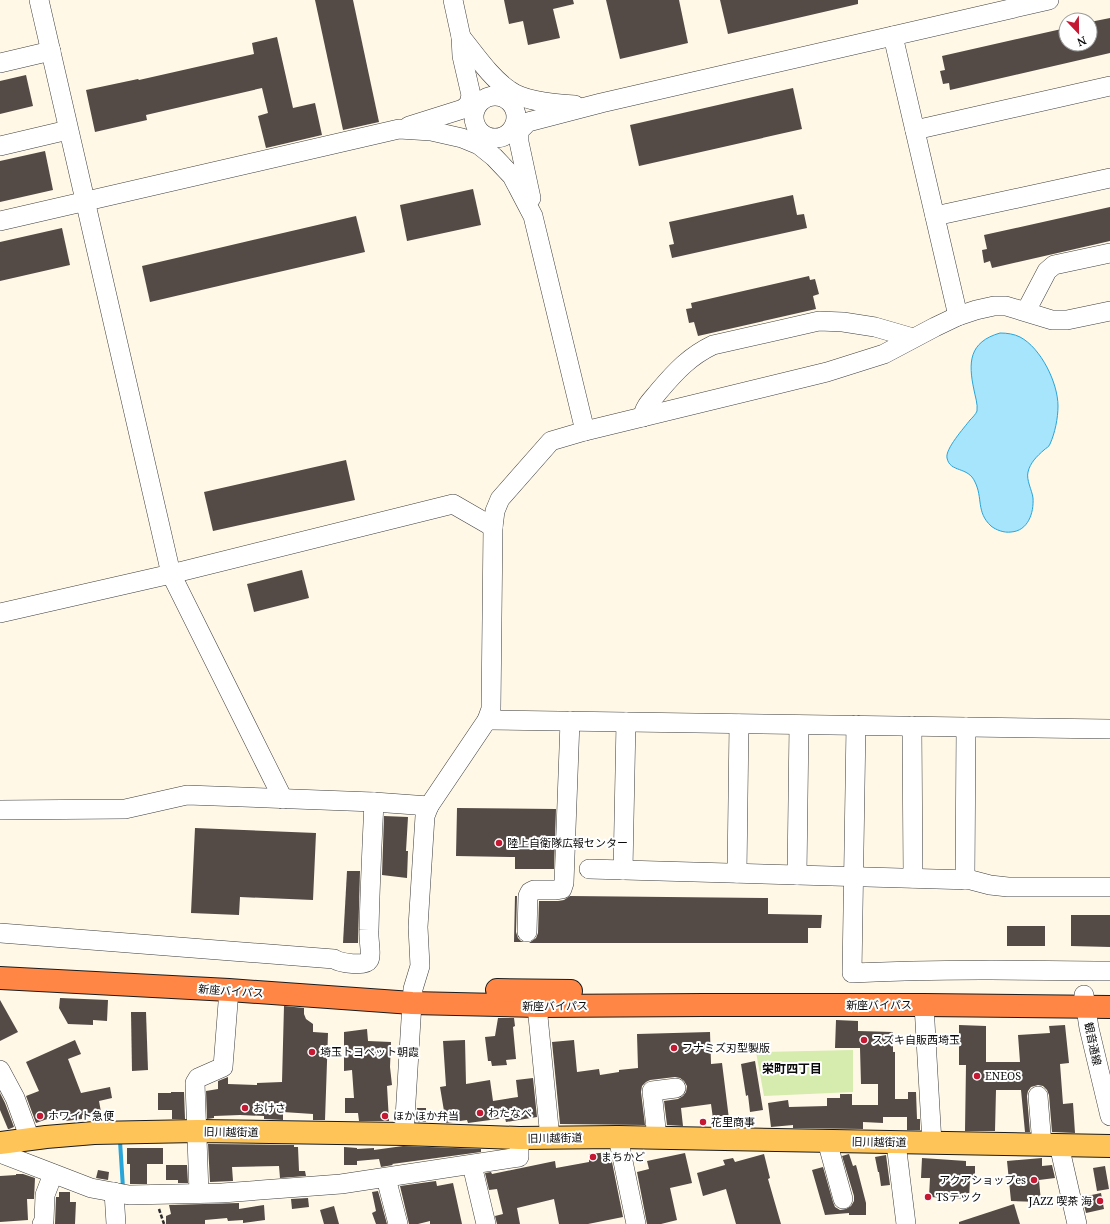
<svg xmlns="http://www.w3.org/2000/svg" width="1110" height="1224" font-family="'Noto Serif','Noto Sans JP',serif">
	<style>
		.green { fill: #d5ecae }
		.water { fill: #a7e5fc; stroke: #28a5d9 }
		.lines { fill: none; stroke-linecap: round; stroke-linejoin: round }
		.stream { stroke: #28a5d9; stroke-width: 4 }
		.building { fill: #544a46 }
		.minor-casing { stroke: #3d3d3d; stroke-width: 20 }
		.major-casing { stroke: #1b1b1b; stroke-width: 24 }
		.highway-casing { stroke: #1b1b1b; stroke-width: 24 }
		.path { stroke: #2c2c2c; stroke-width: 2.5; stroke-dasharray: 4 2; stroke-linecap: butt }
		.minor { stroke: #fff; stroke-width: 19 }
		.major { stroke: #ffc457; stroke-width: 22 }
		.highway { stroke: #ff8645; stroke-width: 22 }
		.poi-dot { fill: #c51832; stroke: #fff; stroke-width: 1.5 }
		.labels { text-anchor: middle; stroke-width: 4; stroke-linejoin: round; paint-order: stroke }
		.poi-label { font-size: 11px; fill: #0a0a0a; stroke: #fff; text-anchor: start }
		.street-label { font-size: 11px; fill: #0a0a0a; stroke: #fff }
		.neighbourhood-label { font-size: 12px; font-weight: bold; fill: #0a0a0a; stroke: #fff }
	</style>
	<rect width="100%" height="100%" fill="#fff8e7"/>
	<path class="green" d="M853 1050V1092L764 1096 756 1052Z"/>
	<path class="water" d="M1000 333C1007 333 1014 334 1020 337 1041 348 1058 383 1058 406 1058 418 1055 433 1050 444 1049 447 1046 448 1044 450 1037 456 1030 463 1028 472 1026 480 1032 490 1033 498 1034 513 1028 531 1011 532 1004 533 996 530 991 526 976 512 983 498 975 482 968 466 950 473 947 458 945 449 964 428 970 420 972 418 976 414 977 411 978 404 975 396 974 390 968 362 969 342 1000 333Z"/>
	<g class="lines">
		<path class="stream" d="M120 1141 123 1188"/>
	</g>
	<g class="building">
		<path d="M315 0H353L379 122 343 130Z"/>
		<path d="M504 0H573L574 4 553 9 560 38 528 45 523 21 509 24Z"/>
		<path d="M606 0H679L688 43 620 59Z"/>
		<path d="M720 0H858V4L728 34Z"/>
		<path d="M1110 18V53L950 90 949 83 943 84 940 71 945 70 942 56 1066 28V44H1090V22Z"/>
		<path d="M277 37 293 108 315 103 322 135 266 148 258 116 268 113 262 88 146 115 147 120 95 132 86 90 138 79 139 80 254 54 252 43Z"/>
		<path d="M26 75 33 106 0 114V81Z"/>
		<path d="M793 88 802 129 639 166 630 125Z"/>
		<path d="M45 151 53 190 0 202V161Z"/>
		<path d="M473 189 481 225 407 241 400 205Z"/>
		<path d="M793 195 797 215 804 214 807 228 672 258 669 245 674 244 669 222Z"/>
		<path d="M1110 207V241L992 268 990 261 984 263 982 250 987 249 984 235Z"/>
		<path d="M356 216 365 252 150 302 142 266Z"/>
		<path d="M62 228 70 265 0 281V242Z"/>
		<path d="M809 276 810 280 815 279 819 294 813 296 816 309 698 336 694 322 689 323 686 309 692 308 691 303Z"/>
		<path d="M346 460 355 500 213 531 204 492Z"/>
		<path d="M302 570 309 598 254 612 247 584Z"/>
		<path d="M457 808 556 809 554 869H515V857L456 856Z"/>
		<path d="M384 816 408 817 406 851H408L407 878 382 875Z"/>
		<path d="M195 828 316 833 313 900 240 897 239 915 191 913Z"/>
		<path d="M347 871H360L358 943H343Z"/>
		<path d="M515 896H517L516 932 518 938 521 941 525 942H514Z"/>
		<path d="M570 896 768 898V914L822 915 821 928H808V943H529L536 938 538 933 539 901H558L564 900Z"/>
		<path d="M1071 915H1110V947L1071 946Z"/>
		<rect x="1007" y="926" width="38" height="20"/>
		<path d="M60 998 108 1000 107 1021 93 1020V1025L68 1024 59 1008Z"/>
		<path d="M0 1000 18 1032 0 1041Z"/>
		<path d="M284 1006 304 1008V1014L306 1019 313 1024V1032L328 1033 325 1120H313V1114L283 1112V1120L264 1119V1116L240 1115 214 1116V1118L207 1119 206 1091 218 1089V1081L228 1077V1084L257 1085V1083L282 1082Z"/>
		<path d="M131 1012H146L148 1070 132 1071Z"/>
		<path d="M498 1018H514L515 1026 513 1027 516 1059 506 1060 507 1065 492 1066 491 1061H488L485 1037 495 1036Z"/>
		<path d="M836 1020 858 1021V1031L893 1032V1052H895V1099H908V1092H916L917 1119H920V1130H907V1117H883V1123L863 1122V1129L793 1128V1125L771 1127 768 1103 788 1100 789 1107 827 1106V1098H840V1094H852V1105H878V1084H861L860 1048H835Z"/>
		<path d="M959 1025 986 1026V1062H1020L1018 1035 1050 1033 1049 1026 1065 1025 1069 1063 1060 1064 1063 1104 1073 1103 1075 1133 1052 1132 1049 1095 1047 1090 1043 1086 1038 1085 1031 1087 1028 1091 1027 1096 1030 1132H1025L1021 1090H996L995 1131H965L966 1065H959Z"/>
		<path d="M367 1029 368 1041 391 1042 390 1067 392 1085 387 1086 389 1121H359L358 1113H345V1098H354L352 1070 344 1071V1032Z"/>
		<path d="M710 1032 711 1064 722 1063 730 1127 714 1126 711 1104 681 1108 683 1126 667 1125 664 1101 678 1099 683 1096 686 1092 687 1086 684 1081 680 1078 675 1077 650 1080 646 1082 642 1086 641 1092 645 1125 560 1124 552 1042 574 1040 577 1072 599 1069 600 1075 619 1072V1070L638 1068 637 1034Z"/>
		<path d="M75 1040 81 1054 68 1059 81 1093 110 1087 112 1098 99 1101 101 1112 82 1115V1119L65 1121 64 1113 36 1123 26 1096 39 1091 26 1062Z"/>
		<path d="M465 1040 466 1084 490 1080 493 1101 518 1097 516 1080 533 1078 537 1117 506 1122 505 1118 468 1123 467 1120 446 1123 440 1087 446 1086 443 1041Z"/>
		<path d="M755 1061 763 1110 750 1112 748 1095 746 1096 741 1064Z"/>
		<path d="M171 1092H184L185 1119H172V1110H158V1093H171Z"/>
		<path d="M0 1093 5 1103 14 1127 9 1129H8L0 1110Z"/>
		<path d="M417 1108H426V1122H416Z"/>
		<path d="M208 1144 294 1145V1147H298L299 1171H305L306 1176 280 1178 279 1166 232 1167 233 1181 210 1182Z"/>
		<path d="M403 1146 481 1149V1152L392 1164 393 1165 381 1167 379 1159 357 1161V1165H344V1147L357 1148V1149L374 1148V1150Z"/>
		<path d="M127 1148H163V1164H147V1184H130V1164H127Z"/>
		<path d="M610 1152 623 1217 588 1224H559L554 1199 517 1208 520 1224H497L495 1216 503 1214 497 1189 489 1190 485 1173 491 1172 492 1174 555 1161 556 1168 589 1162V1154Z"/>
		<path d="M685 1153 692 1183 670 1188 677 1220 661 1224H647L637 1172 649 1169 647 1161Z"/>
		<path d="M764 1154 770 1178 768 1179 781 1224H736L726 1189 703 1196 697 1173 725 1165 723 1160 733 1158 735 1162Z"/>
		<path d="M849 1154 853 1166 856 1165 859 1176 866 1203V1215H849V1213L825 1215 812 1170 823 1167 833 1202 835 1207 840 1210 846 1209 851 1206 854 1201V1196L842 1156Z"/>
		<path d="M886 1155 890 1185 881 1186 879 1172H878L875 1157Z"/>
		<path d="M922 1158 966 1161V1166H975V1180H970L969 1199 929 1197 930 1178H921Z"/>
		<path d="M1042 1158V1166L1052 1165 1055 1178 1039 1180 1041 1202 1011 1201 1007 1161Z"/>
		<path d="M166 1165H187L188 1183H178V1180H166Z"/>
		<path d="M1105 1166 1109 1189 1097 1191 1093 1168Z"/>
		<path d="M98 1170 109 1172 108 1180 96 1178Z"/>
		<path d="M16 1174H23L35 1178 34 1199H27L28 1220 0 1222V1176L16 1175Z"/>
		<path d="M436 1181 437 1186 453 1183 462 1224H430V1221L418 1224H409L400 1186Z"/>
		<path d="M378 1191 387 1224H376L372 1213 376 1211 372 1192Z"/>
		<path d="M59 1192H70V1202H76L75 1224H55L56 1197H59Z"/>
		<path d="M1101 1193 1104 1209 1086 1213 1082 1197Z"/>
		<path d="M308 1198 309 1207 292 1209 291 1199Z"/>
		<path d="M239 1203V1209L264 1205 265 1220 243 1223V1220L228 1221 227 1218 205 1220V1224H166V1216L171 1214 169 1205Z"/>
		<path d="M1014 1204 1020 1224H959V1222Z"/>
		<path d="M334 1206 339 1224H324L320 1210Z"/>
	</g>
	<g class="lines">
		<g class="minor-casing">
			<g id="minor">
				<path d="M39 0 171 574 283 799"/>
				<path d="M893 36 958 316"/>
				<path d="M461 37C475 54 491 78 509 90 525 102 556 104 575 105"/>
				<path d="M0 63 51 51"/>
				<circle cx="495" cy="117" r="21"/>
				<path d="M409 126 463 109 469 104 471 95 462 56 461 37 453 0"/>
				<path d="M915 130 1110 86"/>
				<path d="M0 146 68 130"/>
				<path d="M531 198 519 142V131L528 122 601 103 1049 0"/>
				<path d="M935 216 1110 178"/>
				<path d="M0 221 399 129 431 131 462 138 479 145 494 157 512 176 533 216 585 431 551 441 500 499 495 511 493 527 491 709 487 720 429 806 374 802 187 795 125 809 0 810"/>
				<path d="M1026 311 1047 271 1054 265 1110 253"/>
				<path d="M643 417C644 406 653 399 659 391 676 371 690 356 713 345L819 321 843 322 875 327 913 338"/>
				<path d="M585 431 827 372 884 354 935 327 958 316 976 310 994 306H1006L1052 320H1067L1110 311"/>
				<path d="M0 613 171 574 453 504 493 527"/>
				<path d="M487 720 1110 729"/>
				<path d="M856 725 852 973C938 969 1024 970 1110 971"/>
				<path d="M912 726 913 878"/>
				<path d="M589 869 971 880 990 885 1008 887H1110"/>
				<path d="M623 870 626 722"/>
				<path d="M737 873 739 724"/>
				<path d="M797 875 799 725"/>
				<path d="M965 880 966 727"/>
				<path d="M527 932 528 896 530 892 534 890H556L562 889 564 883 570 721"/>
				<path d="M0 933 334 959C340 963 365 967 369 960 372 955 368 937 369 930 370 887 372 844 374 802"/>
				<path d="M1084 995 1089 1028 1110 1116"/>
				<path d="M924 1005 932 1143"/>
				<path d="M537 1006 550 1138"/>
				<path d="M0 1070 15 1098 30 1139"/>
				<path d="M1038 1096 1042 1145"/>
				<path d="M404 1134 412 1003 413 989 420 966 418 927 425 816 429 806"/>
				<path d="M618 1137 636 1224"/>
				<path d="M657 1138 652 1091 676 1088"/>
				<path d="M827 1141 843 1199"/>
				<path d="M896 1143 906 1224"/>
				<path d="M1059 1145 1077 1224"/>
				<path d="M0 1153 91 1188 129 1195 222 1193 341 1184 519 1157V1138"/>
				<path d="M472 1165 486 1224"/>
				<path d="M386 1178 398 1224"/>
				<path d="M114 1192 116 1224"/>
				<path d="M199 1193 195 1083 198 1078 223 1067 229 990"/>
				<path d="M42 1224 44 1221 45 1195 53 1174"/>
			</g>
		</g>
		<g class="major-casing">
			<path id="major" d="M0 1143 46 1137 94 1133 197 1131 404 1134 519 1138 618 1137 1110 1146"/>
		</g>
		<g class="highway-casing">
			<g id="highway">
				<path d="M0 978 229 990 412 1003 537 1006 705 1005H924L1110 1007"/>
				<path d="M497 990 571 991"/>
			</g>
		</g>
		<path class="path" d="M159 1209 164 1224"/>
		<use href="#minor" class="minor"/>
		<use href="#major" class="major"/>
		<use href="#highway" class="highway"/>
	</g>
	<g class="poi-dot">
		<circle cx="499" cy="843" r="4"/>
		<circle cx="864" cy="1040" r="4"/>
		<circle cx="674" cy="1048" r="4"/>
		<circle cx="312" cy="1052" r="4"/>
		<circle cx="977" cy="1076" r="4"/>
		<circle cx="245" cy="1108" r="4"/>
		<circle cx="480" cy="1113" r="4"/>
		<circle cx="40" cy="1116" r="4"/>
		<circle cx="385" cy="1116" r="4"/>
		<circle cx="703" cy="1122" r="4"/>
		<circle cx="593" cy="1157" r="4"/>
		<circle cx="1034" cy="1180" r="4"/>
		<circle cx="928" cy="1197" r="4"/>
		<circle cx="1100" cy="1201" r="4"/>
	</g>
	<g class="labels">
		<g class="poi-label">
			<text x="507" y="847">陸上自衛隊広報センター</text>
			<text x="872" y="1044">スズキ自販西埼玉</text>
			<text x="682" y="1052">フナミズ刃型製版</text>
			<text x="320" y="1056">埼玉トヨペット朝霞</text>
			<text x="985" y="1080">ENEOS</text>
			<text x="253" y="1112">おけさ</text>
			<text x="488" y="1117">わたなべ</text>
			<text x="48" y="1120">ホワイト急便</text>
			<text x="393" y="1120">ほかほか弁当</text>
			<text x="711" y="1126">花里商事</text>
			<text x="601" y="1161">まちかど</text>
			<text x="1026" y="1184" text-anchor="end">アクアショップes</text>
			<text x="936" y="1201">TSテック</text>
			<text x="1092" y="1205" text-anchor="end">JAZZ 喫茶 海</text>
		</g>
		<g class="street-label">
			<text transform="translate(231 991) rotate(4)" y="4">新座バイパス</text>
			<text x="879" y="1009">新座バイパス</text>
			<text x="555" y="1010">新座バイパス</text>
			<text transform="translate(1093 1044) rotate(78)" y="4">観音通線</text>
			<text transform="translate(231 1132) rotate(1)" y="4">旧川越街道</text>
			<text transform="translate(555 1138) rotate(-1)" y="4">旧川越街道</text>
			<text transform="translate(879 1142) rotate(1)" y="4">旧川越街道</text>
		</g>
		<g class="neighbourhood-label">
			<text x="792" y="1073">栄町四丁目</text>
		</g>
	</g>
	<g transform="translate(1078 32) rotate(158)"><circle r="19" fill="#ffffff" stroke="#9d9d9d"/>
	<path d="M0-3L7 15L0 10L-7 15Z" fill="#c51832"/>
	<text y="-6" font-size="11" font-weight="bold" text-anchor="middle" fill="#0a0a0a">N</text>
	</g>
</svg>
